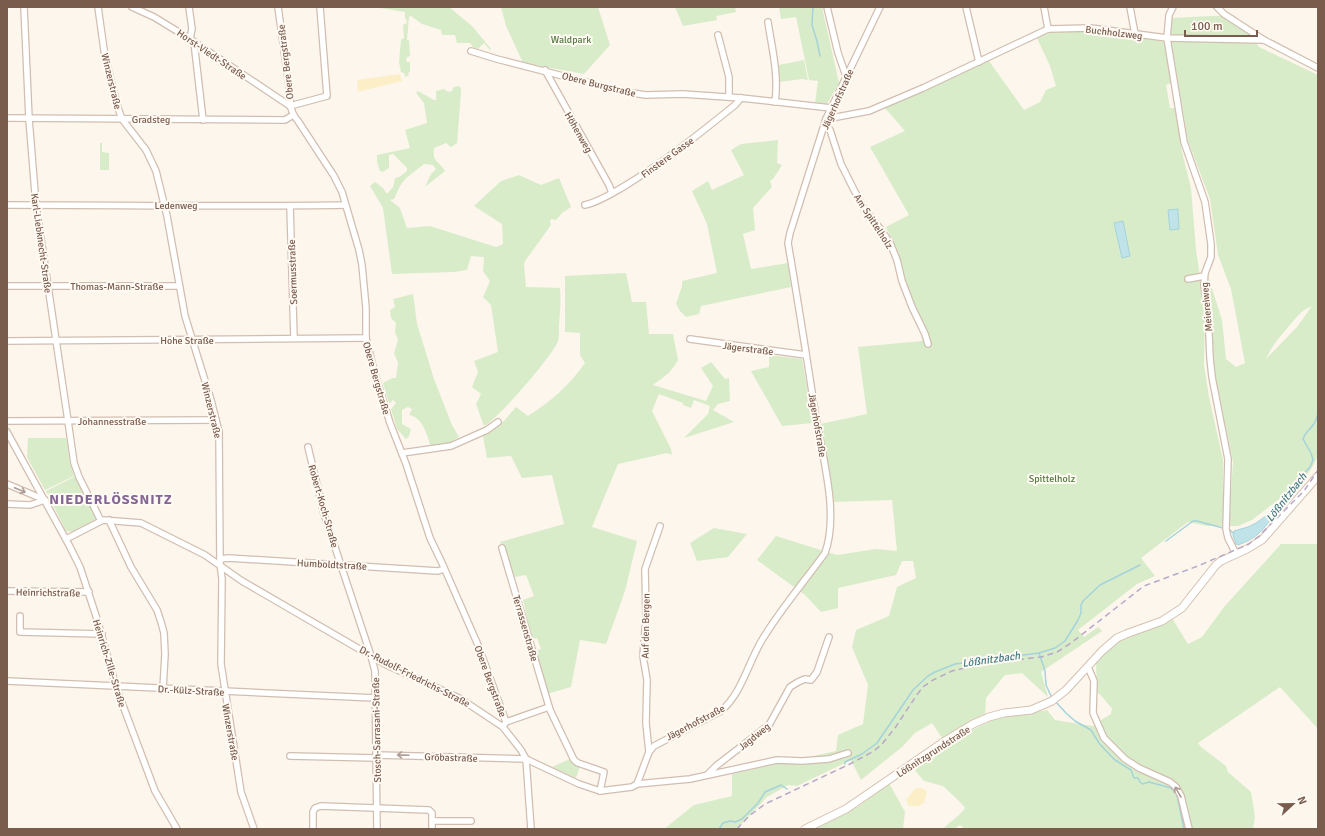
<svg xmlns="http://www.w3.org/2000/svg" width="1325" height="836" font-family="Signika,sans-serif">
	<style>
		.green { fill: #d8ecc9; fill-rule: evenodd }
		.sand { fill: #fcefc7 }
		.water { fill: #bfe3e8; stroke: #a5d3da }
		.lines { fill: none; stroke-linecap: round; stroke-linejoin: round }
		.stream { stroke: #a5d3da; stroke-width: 1.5 }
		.street-casing { stroke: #d1beb0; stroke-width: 8 }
		.secondary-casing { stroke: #d6c0b0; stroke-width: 9 }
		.street { stroke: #fff; stroke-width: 5.5 }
		.secondary { stroke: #fff; stroke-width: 7 }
		.rail { stroke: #b9a8c9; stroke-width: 1.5; stroke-dasharray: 6 4; stroke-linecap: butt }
		.oneway { stroke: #af9d94 }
		.labels { text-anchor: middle; stroke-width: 4; stroke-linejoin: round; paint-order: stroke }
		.street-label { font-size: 10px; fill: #7a5c4d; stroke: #fffaf3 }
		.park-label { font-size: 10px; fill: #537a41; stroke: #fffaf3 }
		.water-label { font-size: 11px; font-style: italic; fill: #437c86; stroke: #fffaf3 }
		.district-label { font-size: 14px; font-weight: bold; letter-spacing: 1px; fill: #846695; stroke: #fffaf3 }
	</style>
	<rect width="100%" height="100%" fill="#fdf6ec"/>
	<g class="green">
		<path d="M381 7H449L472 26 491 49 490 50 484 43 478 49 474 48 470 43H457L455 35H442L441 30 422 24 411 16 409 17 407 40H409L410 56 407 57 406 59 407 62H410V72L408 73 409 75 405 77 404 73 401 72 399 62 401 40 404 38 403 25 407 23 406 19 405 18V12L380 8Z"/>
		<path d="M501 7H598L610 45 584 74 523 63 506 26Z"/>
		<path d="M675 7H735L736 12 716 16 717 20 683 26Z"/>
		<path d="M779 7H822L839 83 827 104 815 103 818 81 809 80 796 17 781 19Z"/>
		<path d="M1234 15 1259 47 1318 75V455L1313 466 1304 480 1252 520 1238 526H1229L1233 462 1213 365V315L1205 283V279H1209L1222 320 1226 359 1236 367 1245 363 1231 289 1218 255 1210 199 1188 141 1172 45 1170 18ZM1312 306 1297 327 1266 359C1273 344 1279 338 1289 326 1297 317 1301 310 1312 306Z"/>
		<path d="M1089 29 1164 42 1171 83 1166 85 1170 108H1175L1182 152 1191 188 1196 250 1205 311 1204 365 1209 397 1223 460V526H1207L1188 522 1141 558 1155 576 1137 584 1078 630 1084 637 1098 627 1102 631 1041 672 1048 697 1022 673 1005 675 986 698 985 716 942 738 932 723 915 733 902 747 861 780 851 760 797 786 788 785 767 797 737 829H664L694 805 732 796V774L836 751 838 735 863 724 868 685 852 647 856 630 889 616 897 587 916 578 913 561H902L896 575 838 588V608L821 612 805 595 757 560 776 536 837 555 876 549 897 551 892 500 834 502 827 459 820 424 867 414 858 347 922 341 924 338 898 279 893 257 899 254 886 227 909 215 870 147 905 131 884 107 989 61 1024 110 1040 102 1046 90 1056 86 1050 66 1037 38 1051 32Z"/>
		<path d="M804 60 808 80 802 79 779 82V65Z"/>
		<path d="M459 86 461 88V93L457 143 451 147 446 143 434 148C432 163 439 160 445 171L425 187 431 174 436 169 433 165 424 164 406 178 400 186 394 199 390 200 400 208 407 228 430 226 496 247 503 244 502 224 474 206 501 181 519 175 541 185 559 178 571 207 562 213 556 220 551 219 550 222 551 225 525 261 524 264 526 287 560 288C561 301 560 313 559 325 559 330 559 336 558 341 555 353 497 420 484 426L476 404 481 394 472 387 478 372 474 361 498 352 491 305 483 297 490 281 483 271 484 257 471 256 467 270 454 272 392 274 383 208 370 186 375 182 383 188 387 194 393 187 395 178 399 177 407 171V168L393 154 389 155V168L383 172 380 171 377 162V155L410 148 405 130 427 123 424 103 416 93 418 91 434 100H436V91L444 89 448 92 452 91 454 87Z"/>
		<path d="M778 140 777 163 782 165 773 179 770 181 772 187 753 208 755 230 743 234 751 269 788 263 791 287 701 306 699 314 686 317 680 311 676 304 682 286V281L717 273 707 224 692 191 708 181 712 190 744 175 731 150 741 144Z"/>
		<path d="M100 143H102V152L109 153V170H100Z"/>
		<path d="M626 273 632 302H646L649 334H673L678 360C670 374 665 376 653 385L706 401 713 386 701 368 711 362 725 379 729 378 730 401 718 404 713 410 734 422 684 438 708 414 710 406 694 400 691 408 683 405V403L659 394 652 411 671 449 672 455 667 453 618 464 592 527 637 541 625 591 606 644 580 640 571 687 547 694 536 651 541 649 537 638 532 639 523 600 534 596 526 575 515 577 500 542 564 524 552 475 522 478 511 456 487 458 483 436 504 421 516 407 528 416C550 402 570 385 585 363L580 355V333L565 332V276Z"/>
		<path d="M413 294 417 324 434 379 452 425 459 437 449 443 431 447C427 435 423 417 409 415L412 409 408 407 402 410V424L411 429 409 436 406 439 397 429 391 409 396 403 393 400 389 404 383 383 392 378H396L398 363 394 353 398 340 395 332 396 323 391 318 390 310 395 307 393 299Z"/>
		<path d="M769 355 802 359 813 423 782 426 751 371 769 367Z"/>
		<path d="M28 438H66L70 463 74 476 45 490 27 457Z"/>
		<path d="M76 476 98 518 73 532 66 531 46 491Z"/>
		<path d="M714 528 747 534 728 557 697 561 690 543Z"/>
		<path d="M1281 544H1318V729L1280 687 1198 743 1201 747 1226 766 1228 772 1251 792 1255 817 1253 829H965L960 825 954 829H943C950 821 959 817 965 808L960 802 943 786 924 781 912 767 970 731 995 719 1047 710 1055 720 1093 726 1101 720 1111 714 1112 708C1106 703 1104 697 1097 692L1096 661 1118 641 1172 618 1188 644 1202 637 1224 607Z"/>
		<path d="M572 758 580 766 576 778 552 767Z"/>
		<path d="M889 783 905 812 903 829H813L859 806Z"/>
	</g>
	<g class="sand">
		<path d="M400 74 402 81 358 92 357 80Z"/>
		<path d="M917 788H921L927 791 924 803 918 806H909L906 800 914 790Z"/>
	</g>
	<g class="water">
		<path d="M1178 209 1179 229 1170 230 1168 210Z"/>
		<path d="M1123 221 1130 256 1122 258 1114 223Z"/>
		<path d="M1273 511 1275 513C1264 529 1258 538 1238 545L1236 544 1233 536 1234 531 1248 527 1256 523Z"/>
	</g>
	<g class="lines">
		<g class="stream">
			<path d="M813 7 812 25 817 41 820 56"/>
			<path d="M1274 512 1287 492 1310 467 1313 460 1311 453 1303 439C1305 432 1309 431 1313 425 1316 422 1317 417 1318 413"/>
			<path d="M1230 530 1233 533"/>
			<path d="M1166 541 1193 521H1197L1223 528"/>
			<path d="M1039 653 1045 671 1046 685 1052 698"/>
			<path d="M1055 701 1066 713 1075 721 1091 730 1099 743 1109 754 1115 760 1131 770 1134 778H1138L1140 782 1143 784 1149 782 1171 788 1177 795 1184 829"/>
			<path d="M845 764V762L862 754 877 743 913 690 928 676 935 672 955 664 1039 653 1055 648 1065 641 1078 620 1081 613V605L1083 601 1100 585 1140 565"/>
			<path d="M719 829 723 823 730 821 735 822 742 819 758 803 765 792 781 785 787 789"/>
		</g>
		<g class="street-casing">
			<g id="street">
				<path d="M24 7 29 119 36 205 68 421 74 463 79 477 101 521"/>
				<path d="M98 7 105 57 118 108 122 119 146 150 156 171 167 216 185 316 211 400 219 432 220 563 222 579 221 664 241 792 254 829"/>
				<path d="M132 7 154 17 190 39 290 106"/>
				<path d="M189 7 192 29 190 39"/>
				<path d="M278 7 290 93C290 104 290 112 298 121L334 176 342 192 359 250 362 265 366 308V338L374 371 390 423 406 464 430 538 442 563 478 645 506 722"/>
				<path d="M827 7 838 53 845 73 848 75"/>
				<path d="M966 7 979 62"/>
				<path d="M1044 7 1048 29"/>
				<path d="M1130 7 1135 34"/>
				<path d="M1173 7 1169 15 1167 38 1184 142 1205 202 1211 244V257L1205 273 1204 285 1208 312 1210 358 1212 377 1228 459 1226 529 1228 538 1236 554"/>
				<path d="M1217 7 1224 14 1264 40"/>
				<path d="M768 22C772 49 779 75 775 102"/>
				<path d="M718 35 729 77V97"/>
				<path d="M194 42 203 120"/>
				<path d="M471 51 497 59 625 92 646 95 683 94 741 98 831 108"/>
				<path d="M545 70 609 185 612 193"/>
				<path d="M290 106 327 96 320 7"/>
				<path d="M7 118 285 120 293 115"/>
				<path d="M826 119 869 111 923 88 1048 29 1091 28 1167 38 1264 40 1318 68"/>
				<path d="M825 122 830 130 841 164 853 188 863 207 882 231 891 245 897 260 902 281 912 307 925 334 928 344"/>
				<path d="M7 205C120 205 233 207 345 205"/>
				<path d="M585 205C599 202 611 194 623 187 663 163 699 134 735 105L741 98"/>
				<path d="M290 206 294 338"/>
				<path d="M1188 279 1204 276"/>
				<path d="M7 286H179"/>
				<path d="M690 339 806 355"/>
				<path d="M7 341 366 338"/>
				<path d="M7 421 216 420"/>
				<path d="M7 432 69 545 80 567 97 619 116 687 155 791 177 829"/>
				<path d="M308 447 324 514 371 656 375 671 377 829"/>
				<path d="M402 453 451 446 487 430 498 422"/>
				<path d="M7 484 45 500"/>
				<path d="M7 504 30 505 45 500"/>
				<path d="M109 520 131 567 157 610 161 622 164 633 165 654 163 689"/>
				<path d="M66 539 103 520 141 523 205 555 242 581 385 664 461 699 503 727 521 750 526 759 579 784 600 791 632 787 637 784 690 779 777 760 802 761 829 759 848 753"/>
				<path d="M502 548 550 710 574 760 578 763 604 772 600 791"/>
				<path d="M220 559 228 558 438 571 444 569"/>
				<path d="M7 591 89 592"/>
				<path d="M20 616V632L102 634"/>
				<path d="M1088 667 1094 681 1093 713 1104 738 1125 759 1139 768 1170 782 1176 787 1181 796 1189 829"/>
				<path d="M7 681 375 698"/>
				<path d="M504 725 506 722 549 707"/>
				<path d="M649 752 646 723 647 680 643 656 646 618 645 569 660 526"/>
				<path d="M376 755 526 759"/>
				<path d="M290 756 376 758"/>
				<path d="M526 759 531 829"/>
				<path d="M708 774 716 766 769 725 790 687 798 682 805 679 811 680 817 672 829 637"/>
				<path d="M637 784 649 752 654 746 721 711C742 693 748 663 762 640 780 610 804 582 825 553 839 514 823 459 816 418 807 359 798 301 788 243L790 233 826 119 880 7"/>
				<path d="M433 821H471"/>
				<path d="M313 829V812L315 808 321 806 429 810 432 813V829"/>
			</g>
		</g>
		<g class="secondary-casing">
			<path id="secondary" d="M805 829 846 809 945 741 973 724 989 717 1004 713 1031 710 1052 701 1066 690 1102 651 1117 638 1126 634 1162 621 1182 608 1216 565 1221 561 1247 549 1262 540 1318 476"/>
		</g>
		<use href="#street" class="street"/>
		<use href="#secondary" class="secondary"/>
		<path class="rail" d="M737 829 749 816 765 804 850 764 874 751 882 744 895 728 916 696 923 687 933 680 952 671 969 667 1015 660 1041 657 1057 652 1071 643 1144 586 1198 566 1249 544 1259 536 1304 491 1318 470"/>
	</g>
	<defs><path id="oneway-shaft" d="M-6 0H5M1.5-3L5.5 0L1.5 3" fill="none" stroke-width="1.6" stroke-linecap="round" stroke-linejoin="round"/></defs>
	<g class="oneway">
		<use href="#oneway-shaft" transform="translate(20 490) rotate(23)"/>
		<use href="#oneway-shaft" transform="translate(403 755) rotate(-178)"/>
		<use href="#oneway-shaft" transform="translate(1178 792) rotate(-120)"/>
	</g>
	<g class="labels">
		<g class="street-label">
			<text transform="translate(1114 32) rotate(7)" y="4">Buchholzweg</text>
			<text transform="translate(212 54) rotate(34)" y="4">Horst-Viedt-Straße</text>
			<text transform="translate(285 62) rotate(-97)" y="4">Obere Bergstraße</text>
			<text transform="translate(112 81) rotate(76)" y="4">Winzerstraße</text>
			<text transform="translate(599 84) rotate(14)" y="4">Obere Burgstraße</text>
			<text transform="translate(837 99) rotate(-66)" y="4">Jägerhofstraße</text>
			<text x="151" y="123">Gradsteg</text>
			<text transform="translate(579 132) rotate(60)" y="4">Höhenweg</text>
			<text transform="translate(667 157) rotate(-36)" y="4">Finstere Gasse</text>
			<text x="176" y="209">Ledenweg</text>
			<text transform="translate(874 221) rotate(57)" y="4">Am Spittelholz</text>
			<text transform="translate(42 243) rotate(82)" y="4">Karl-Liebknecht-Straße</text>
			<text transform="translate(292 272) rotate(-92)" y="4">Soermusstraße</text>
			<text x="117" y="290">Thomas-Mann-Straße</text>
			<text transform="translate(1206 307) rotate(-95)" y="4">Meiereiweg</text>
			<text x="187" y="344">Hohe Straße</text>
			<text transform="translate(748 348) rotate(7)" y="4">Jägerstraße</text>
			<text transform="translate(377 378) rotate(74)" y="4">Obere Bergstraße</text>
			<text transform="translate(212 410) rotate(76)" y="4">Winzerstraße</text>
			<text x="112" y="425">Johannesstraße</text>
			<text transform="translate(818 425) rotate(80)" y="4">Jägerhofstraße</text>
			<text transform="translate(324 506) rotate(74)" y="4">Robert-Koch-Straße</text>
			<text transform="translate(332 564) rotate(3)" y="4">Humboldtstraße</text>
			<text transform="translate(48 592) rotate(1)" y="4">Heinrichstraße</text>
			<text transform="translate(645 626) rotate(-89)" y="4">Auf den Bergen</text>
			<text transform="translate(526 628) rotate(74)" y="4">Terrassenstraße</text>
			<text transform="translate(110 663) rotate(73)" y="4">Heinrich-Zille-Straße</text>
			<text transform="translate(415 676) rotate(27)" y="4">Dr.-Rudolf-Friedrichs-Straße</text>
			<text transform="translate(491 681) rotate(70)" y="4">Obere Bergstraße</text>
			<text transform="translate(191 690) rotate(3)" y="4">Dr.-Külz-Straße</text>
			<text transform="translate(695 722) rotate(-28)" y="4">Jägerhofstraße</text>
			<text transform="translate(376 730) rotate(-91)" y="4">Stosch-Sarrasani-Straße</text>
			<text transform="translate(231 732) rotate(80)" y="4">Winzerstraße</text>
			<text transform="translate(754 736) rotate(-39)" y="4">Jagdweg</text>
			<text transform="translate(933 751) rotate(-33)" y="4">Lößnitzgrundstraße</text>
			<text transform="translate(451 757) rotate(2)" y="4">Gröbastraße</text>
		</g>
		<g class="park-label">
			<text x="571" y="43">Waldpark</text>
			<text x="1052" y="482">Spittelholz</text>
		</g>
		<g class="water-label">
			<text transform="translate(1286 497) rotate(-52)" y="4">Lößnitzbach</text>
			<text transform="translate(991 659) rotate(-8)" y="4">Lößnitzbach</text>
		</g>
		<g class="district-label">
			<text x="111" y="504">NIEDERLÖSSNITZ</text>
		</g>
	</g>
	<rect width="1325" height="836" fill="none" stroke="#7a5c4d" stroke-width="16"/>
	<g transform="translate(1293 804) rotate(68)" stroke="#fffaf3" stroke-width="3" paint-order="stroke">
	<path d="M0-3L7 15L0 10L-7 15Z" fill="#7a5c4d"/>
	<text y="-6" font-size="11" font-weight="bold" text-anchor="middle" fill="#7a5c4d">N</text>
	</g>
	<path d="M1185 30v6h72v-6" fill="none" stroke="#7a5c4d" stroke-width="2"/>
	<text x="1191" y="30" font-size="12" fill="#7a5c4d" stroke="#fffaf3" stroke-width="3" paint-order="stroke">100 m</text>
</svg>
